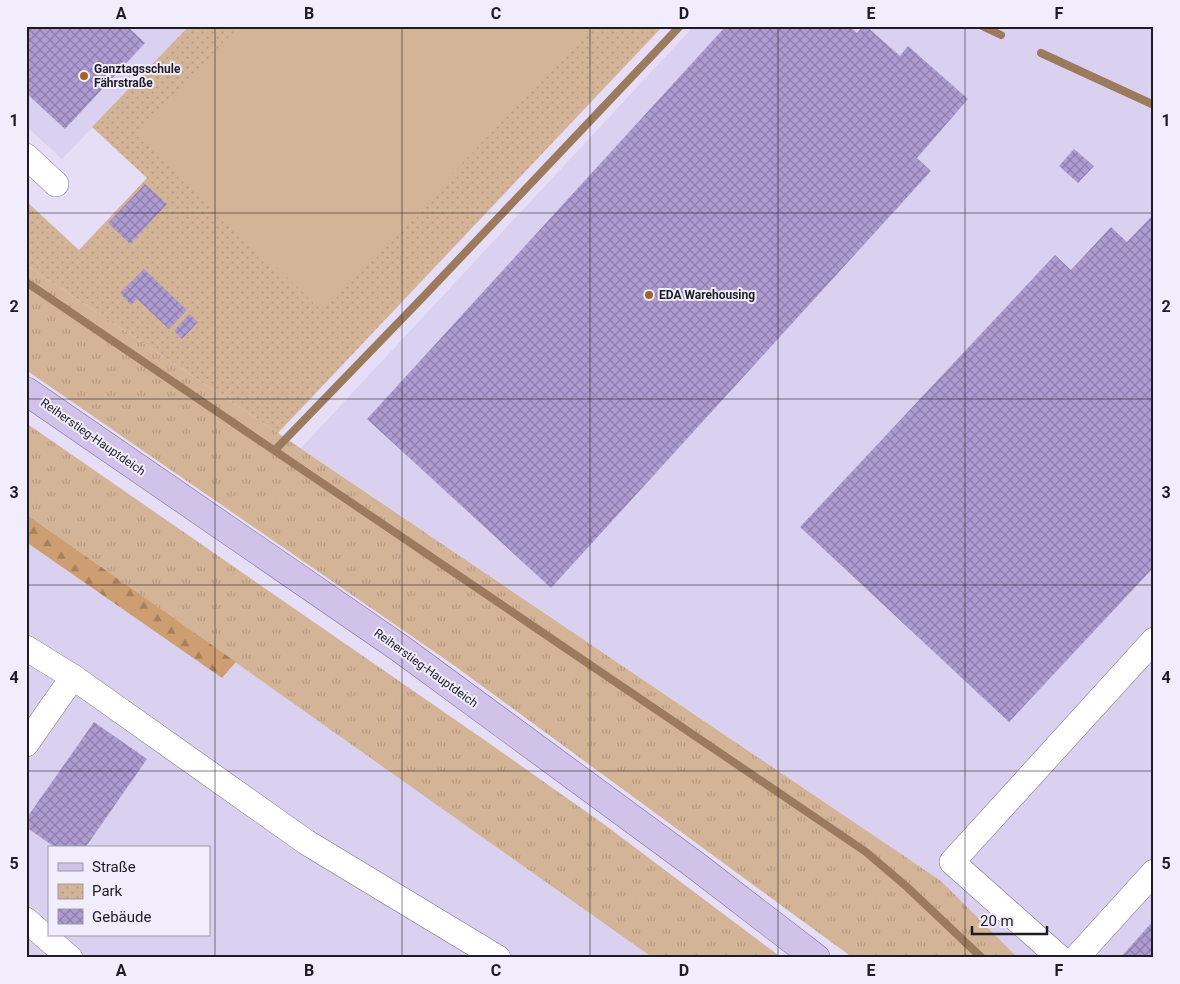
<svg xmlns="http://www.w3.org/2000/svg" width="1180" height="984" font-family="Roboto,sans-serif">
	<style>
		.built { fill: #dad0ef; fill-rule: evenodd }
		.grass { fill: url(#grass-tufts) }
		.forest { fill: url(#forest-firs) }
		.park { fill: url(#park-dots) }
		.pitch { fill: #d4b497 }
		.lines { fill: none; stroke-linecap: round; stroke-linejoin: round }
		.stream { stroke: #9b7a5d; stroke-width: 8 }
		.building { fill: url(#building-cross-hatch) }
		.minor-casing { stroke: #776f85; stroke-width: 26 }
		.major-casing { stroke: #7e6e9a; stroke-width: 29 }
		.minor { stroke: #fff; stroke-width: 25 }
		.major { stroke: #d0c2e8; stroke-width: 28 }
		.grid { fill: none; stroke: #1e1b24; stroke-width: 1; stroke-opacity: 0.55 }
		.poi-dot { fill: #9f6525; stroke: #f2edfc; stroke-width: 2 }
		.labels { text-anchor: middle; stroke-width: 4; stroke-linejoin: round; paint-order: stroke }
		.poi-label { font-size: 12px; font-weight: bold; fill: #1e1b24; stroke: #f2edfc; text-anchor: start }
		.street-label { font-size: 12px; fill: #1e1b24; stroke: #f2edfc }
		.neatline { fill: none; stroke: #1e1b24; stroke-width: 2 }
		.grid-label { font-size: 16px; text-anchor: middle; font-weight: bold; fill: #1e1b24 }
	</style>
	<defs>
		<pattern id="grass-tufts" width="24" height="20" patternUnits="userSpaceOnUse" patternTransform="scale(1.25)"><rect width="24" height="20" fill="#d4b497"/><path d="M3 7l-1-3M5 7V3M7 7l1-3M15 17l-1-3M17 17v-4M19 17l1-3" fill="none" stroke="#b69a82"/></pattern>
		<pattern id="forest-firs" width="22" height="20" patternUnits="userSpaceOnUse" patternTransform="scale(1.25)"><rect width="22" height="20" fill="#cd9e72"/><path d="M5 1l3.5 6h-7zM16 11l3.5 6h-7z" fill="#a6805d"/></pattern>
		<pattern id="park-dots" width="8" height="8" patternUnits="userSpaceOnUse" patternTransform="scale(1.25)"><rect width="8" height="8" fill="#d4b497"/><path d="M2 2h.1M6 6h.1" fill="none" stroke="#b69a82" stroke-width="1.8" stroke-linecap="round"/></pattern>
		<pattern id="building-cross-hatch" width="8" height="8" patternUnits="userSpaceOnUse" patternTransform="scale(1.25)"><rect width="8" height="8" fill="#ae9bd2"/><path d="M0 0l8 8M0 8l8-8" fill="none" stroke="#8d7eaa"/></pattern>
	</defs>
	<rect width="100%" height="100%" fill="#e6def6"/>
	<g class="built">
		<path d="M26 26H189L62 159 26 126Z"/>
		<path d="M694 26H1154V958H1018L1005 945 885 843 301 448Z"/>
		<path d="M26 542 222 678 236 662 653 958H26ZM49 848H209V935H49Z"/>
	</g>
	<g class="grass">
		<path d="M26 265 278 433 941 881 1018 958H853L452 664 26 370Z"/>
		<path d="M26 423 483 739 605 825 782 958H653L26 514Z"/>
	</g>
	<path class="forest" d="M26 514 236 662 222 678 26 542Z"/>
	<path class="park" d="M189 26H663L278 433 26 265V201L79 250 147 178 92 127Z"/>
	<path class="pitch" d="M239 26H581L587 32 322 311 136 134Z"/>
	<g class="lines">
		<g class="stream">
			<path d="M982 26 1001 35"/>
			<path d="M1041 53 1154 105"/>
			<path d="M26 282 866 852 907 887 982 958"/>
			<path d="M275 450 425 295 680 26"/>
		</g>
	</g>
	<g class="building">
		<path d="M26 26H127L145 43 65 129 26 93Z"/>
		<path d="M726 26H849L857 33 863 26H866L900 56 908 46 968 99 917 158 931 171 551 588 367 419Z"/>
		<path d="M1074 149 1094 166 1078 183 1059 166Z"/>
		<path d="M145 184 167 204 130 244 108 223Z"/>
		<path d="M1154 214V567L1009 722 800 527 1055 255 1071 270 1111 227 1127 242Z"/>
		<path d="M144 269 187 310 169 329 137 299 131 305 120 293Z"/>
		<path d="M189 314 198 322 182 339 174 331Z"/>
		<path d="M94 722 147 759 85 848H56L26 827V819Z"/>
		<path d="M1154 920V958H1120Z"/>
	</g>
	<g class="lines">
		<g class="minor-casing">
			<g id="minor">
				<path d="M26 156 56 184"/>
				<path d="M26 648 73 677"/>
				<path d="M26 744 73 677 306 842 498 958"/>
				<path d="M26 920 70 958"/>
				<path d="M1060 958 952 862 1154 640"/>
				<path d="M1076 958 1154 872"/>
			</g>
		</g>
		<g class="major-casing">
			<path id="major" d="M26 391 401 649 695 865 816 958"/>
		</g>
		<use href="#minor" class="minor"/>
		<use href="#major" class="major"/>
	</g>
	<path class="grid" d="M215 26V958M402 26V958M590 26V958M778 26V958M965 26V958M26 213H1154M26 399H1154M26 585H1154M26 771H1154"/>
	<g class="poi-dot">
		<circle cx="84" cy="76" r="5"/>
		<circle cx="649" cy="295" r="5"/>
	</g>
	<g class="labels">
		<g class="poi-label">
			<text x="94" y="73">Ganztagsschule<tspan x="94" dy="14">Fährstraße</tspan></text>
			<text x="659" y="299">EDA Warehousing</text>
		</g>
		<g class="street-label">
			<text transform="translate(93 437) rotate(35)" y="4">Reiherstieg-Hauptdeich</text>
			<text transform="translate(426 668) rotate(36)" y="4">Reiherstieg-Hauptdeich</text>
		</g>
	</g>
	<rect width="1180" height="984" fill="none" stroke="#f2edfc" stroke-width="55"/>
	<rect x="48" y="846" width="162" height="90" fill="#f2edfc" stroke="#9d99a6"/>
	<rect x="58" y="863" width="25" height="8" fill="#d0c2e8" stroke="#9d99a6"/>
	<text x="92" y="872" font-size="15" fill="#1e1b24">Straße</text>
	<rect x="58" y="884" width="25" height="15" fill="url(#park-dots)" stroke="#9d99a6"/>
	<text x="92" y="896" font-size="15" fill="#1e1b24">Park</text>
	<rect x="58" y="909" width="25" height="15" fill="url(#building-cross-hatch)" stroke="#9d99a6"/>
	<text x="92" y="922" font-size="15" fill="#1e1b24">Gebäude</text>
	<path d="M972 926v8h75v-8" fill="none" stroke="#1e1b24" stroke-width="2.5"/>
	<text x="980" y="926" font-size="15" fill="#1e1b24" stroke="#f2edfc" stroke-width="4" paint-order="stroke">20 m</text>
	<rect x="28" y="28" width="1124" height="928" class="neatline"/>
	<g class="grid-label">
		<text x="121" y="19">A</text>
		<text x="309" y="19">B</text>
		<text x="496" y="19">C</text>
		<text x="684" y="19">D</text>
		<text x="871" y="19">E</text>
		<text x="1059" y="19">F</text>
		<text x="14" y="126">1</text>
		<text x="1166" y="126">1</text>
		<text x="14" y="312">2</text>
		<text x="1166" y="312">2</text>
		<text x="14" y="498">3</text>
		<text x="1166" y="498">3</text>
		<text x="14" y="683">4</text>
		<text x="1166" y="683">4</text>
		<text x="14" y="869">5</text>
		<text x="1166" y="869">5</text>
		<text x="121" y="976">A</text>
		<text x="309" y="976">B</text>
		<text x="496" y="976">C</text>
		<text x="684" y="976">D</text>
		<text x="871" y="976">E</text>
		<text x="1059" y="976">F</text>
	</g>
</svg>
